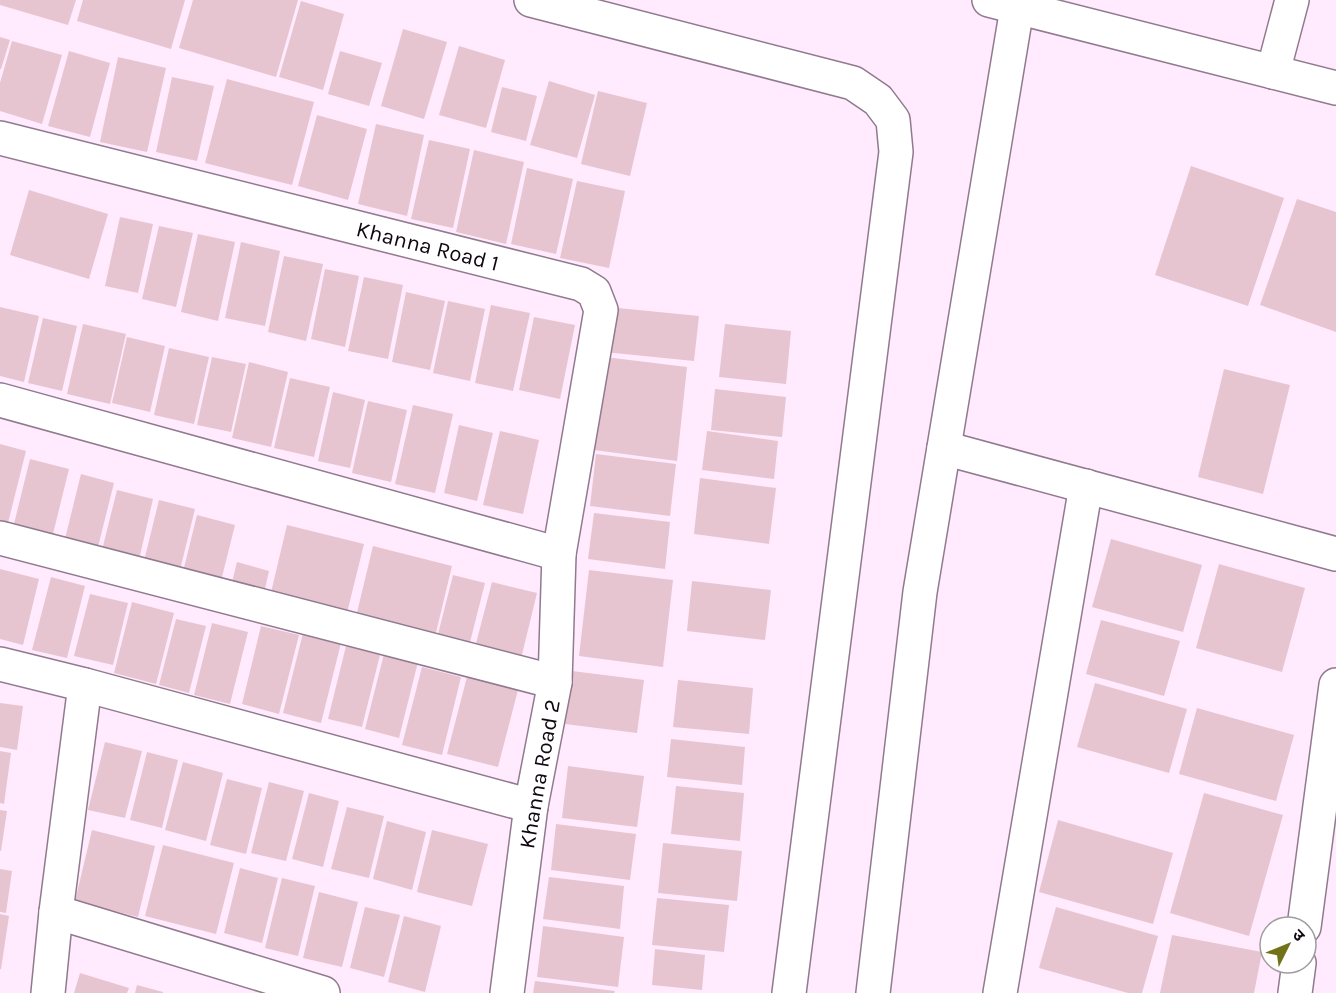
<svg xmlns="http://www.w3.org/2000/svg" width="1336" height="993" font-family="Karla,'Noto Sans Devanagari',sans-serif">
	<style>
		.building { fill: #e7c5d0 }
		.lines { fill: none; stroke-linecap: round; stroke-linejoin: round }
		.minor-casing { stroke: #917a8f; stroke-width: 36 }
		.minor { stroke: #fff; stroke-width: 33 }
		.labels { text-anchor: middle; stroke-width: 5; stroke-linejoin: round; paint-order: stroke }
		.street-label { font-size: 22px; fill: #100810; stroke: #fff }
	</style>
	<rect width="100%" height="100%" fill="#ffebfd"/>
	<g class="building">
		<path d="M0 0H76L68 25 0 5Z"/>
		<path d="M83 0H185L171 49 77 21Z"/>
		<path d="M193 0H298L276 77 179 48Z"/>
		<path d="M301 1 344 14 323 90 279 77Z"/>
		<path d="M403 29 447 42 424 119 381 106Z"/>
		<path d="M0 37 10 40 1 69H0Z"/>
		<path d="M12 41 62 55 42 124 0 111V83Z"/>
		<path d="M459 46 505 60 486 128 439 115Z"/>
		<path d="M69 51 110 63 90 137 48 126Z"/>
		<path d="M340 51 382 63 369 106 328 94Z"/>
		<path d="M118 57 166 68 147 152 100 142Z"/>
		<path d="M172 77 214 86 197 161 156 152Z"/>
		<path d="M227 79 314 102 292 185 205 163Z"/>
		<path d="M549 81 595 95 577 158 530 145Z"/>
		<path d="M502 87 537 96 526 141 491 132Z"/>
		<path d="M598 91 647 103 630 176 581 164Z"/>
		<path d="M317 115 367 129 348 200 298 186Z"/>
		<path d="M376 124 424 135 407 216 358 204Z"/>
		<path d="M429 140 470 149 453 228 411 219Z"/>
		<path d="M474 150 524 162 506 244 456 232Z"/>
		<path d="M1191 166 1284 198 1248 306 1155 275Z"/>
		<path d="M527 168 573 179 556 254 511 244Z"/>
		<path d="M577 181 625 191 609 268 560 258Z"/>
		<path d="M29 190 108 214 89 279 10 255Z"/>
		<path d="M1297 199 1336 212V332L1260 305Z"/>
		<path d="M120 217 153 224 138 293 105 286Z"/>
		<path d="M159 226 193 233 176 307 142 299Z"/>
		<path d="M198 234 235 242 218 321 181 312Z"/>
		<path d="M241 242 280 251 265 326 225 318Z"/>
		<path d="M284 256 323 264 306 341 268 332Z"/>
		<path d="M325 269 359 276 345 347 311 339Z"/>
		<path d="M364 277 403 285 388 359 348 351Z"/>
		<path d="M406 292 445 301 430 370 392 362Z"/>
		<path d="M448 301 485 309 470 381 433 373Z"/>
		<path d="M491 305 530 313 513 391 475 383Z"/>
		<path d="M0 307 39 316 24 382 0 376Z"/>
		<path d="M608 307 699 316 694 361 604 352Z"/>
		<path d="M534 317 575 325 560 399 519 390Z"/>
		<path d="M43 318 77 326 62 391 28 383Z"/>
		<path d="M83 324 126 334 110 404 67 394Z"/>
		<path d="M725 324 791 331 786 384 719 377Z"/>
		<path d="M127 337 165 346 150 412 112 403Z"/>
		<path d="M169 348 209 357 194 424 154 415Z"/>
		<path d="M212 357 246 364 231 432 197 425Z"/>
		<path d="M605 357 687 367 677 461 594 450Z"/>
		<path d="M249 362 288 372 271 447 232 438Z"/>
		<path d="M1224 369 1290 385 1263 494 1198 477Z"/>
		<path d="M290 378 330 387 314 457 274 448Z"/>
		<path d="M715 389 786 397 782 437 711 430Z"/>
		<path d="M333 392 365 400 350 468 318 461Z"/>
		<path d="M368 401 407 410 391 482 352 473Z"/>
		<path d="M413 405 453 414 435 493 395 484Z"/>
		<path d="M459 425 493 433 477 501 444 493Z"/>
		<path d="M500 431 539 440 523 514 483 505Z"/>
		<path d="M707 431 778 441 774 479 702 470Z"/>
		<path d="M0 444 26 451 5 535 0 534Z"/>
		<path d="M596 454 676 464 670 516 590 506Z"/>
		<path d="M30 459 69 469 50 546 11 536Z"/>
		<path d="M81 474 114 483 96 555 63 547Z"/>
		<path d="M700 478 776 488 769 544 694 534Z"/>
		<path d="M117 490 153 499 138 564 101 554Z"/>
		<path d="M159 500 195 509 178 578 142 569Z"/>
		<path d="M594 513 670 522 665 569 588 559Z"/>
		<path d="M197 515 235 525 219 589 181 580Z"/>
		<path d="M287 525 364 544 344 625 268 605Z"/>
		<path d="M1111 539 1202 565 1183 632 1092 607Z"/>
		<path d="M373 546 452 566 433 645 354 625Z"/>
		<path d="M237 562 269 571 262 602 229 594Z"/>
		<path d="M1219 564 1305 588 1282 672 1196 648Z"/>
		<path d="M0 569 39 579 23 645 0 639Z"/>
		<path d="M589 570 673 580 663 667 579 656Z"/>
		<path d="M453 575 485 583 468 650 436 642Z"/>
		<path d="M51 577 85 586 67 658 32 650Z"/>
		<path d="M692 581 771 590 765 640 687 631Z"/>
		<path d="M492 582 537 593 519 667 473 655Z"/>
		<path d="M90 594 128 603 113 665 74 656Z"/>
		<path d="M132 602 174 613 156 684 114 673Z"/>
		<path d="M176 619 206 626 189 693 159 685Z"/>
		<path d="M1101 620 1180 641 1164 696 1086 674Z"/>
		<path d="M212 623 248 632 230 704 194 695Z"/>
		<path d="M261 626 299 635 279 714 242 704Z"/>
		<path d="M303 633 341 643 321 723 283 713Z"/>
		<path d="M346 646 380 655 362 727 328 719Z"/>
		<path d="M384 654 418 662 399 738 365 729Z"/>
		<path d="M422 667 461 677 442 755 402 745Z"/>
		<path d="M572 671 644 680 637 733 565 724Z"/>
		<path d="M468 673 519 686 498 767 447 754Z"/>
		<path d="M678 680 753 688 749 734 673 727Z"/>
		<path d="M1095 683 1187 709 1169 773 1077 747Z"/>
		<path d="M0 703 23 706 17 750 0 747Z"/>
		<path d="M1197 708 1294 735 1276 801 1179 774Z"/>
		<path d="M671 739 745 747 742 785 667 777Z"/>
		<path d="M105 742 142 751 125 818 88 810Z"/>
		<path d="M0 751 11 753 4 804 0 803Z"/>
		<path d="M147 752 178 760 162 828 130 820Z"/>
		<path d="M183 762 223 773 206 841 165 830Z"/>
		<path d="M568 766 644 776 637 827 562 818Z"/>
		<path d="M227 779 262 788 246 854 210 845Z"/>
		<path d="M269 782 304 791 286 861 251 853Z"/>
		<path d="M676 786 744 793 740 841 671 834Z"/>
		<path d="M309 793 339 801 323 867 292 859Z"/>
		<path d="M1204 793 1283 815 1249 936 1170 913Z"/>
		<path d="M347 807 384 816 369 878 331 869Z"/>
		<path d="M0 810 7 811 1 851H0Z"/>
		<path d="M1058 820 1173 853 1153 924 1039 892Z"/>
		<path d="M387 821 426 832 412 890 373 879Z"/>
		<path d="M556 824 636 834 630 880 551 870Z"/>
		<path d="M92 830 155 846 138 917 75 901Z"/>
		<path d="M432 830 488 844 472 906 417 892Z"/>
		<path d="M663 843 742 851 737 901 658 893Z"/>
		<path d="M163 845 234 863 216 934 145 916Z"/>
		<path d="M240 868 278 878 262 943 224 933Z"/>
		<path d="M0 869 12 871 6 913 0 912Z"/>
		<path d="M549 877 624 886 620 929 543 919Z"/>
		<path d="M282 878 315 886 298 956 265 948Z"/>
		<path d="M319 892 358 902 342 967 303 958Z"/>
		<path d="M657 898 729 905 724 952 652 945Z"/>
		<path d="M365 907 400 915 384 977 350 968Z"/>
		<path d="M1056 907 1158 936 1142 993H1128L1039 968Z"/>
		<path d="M0 914 9 916 1 969H0Z"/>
		<path d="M404 916 441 926 425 992 388 982Z"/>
		<path d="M543 926 624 937 618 987 537 977Z"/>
		<path d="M1172 935 1262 952 1254 993H1160Z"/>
		<path d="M655 949 705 955 702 990 652 985Z"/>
		<path d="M80 973 129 988 127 993H74Z"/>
		<path d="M535 981 615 991 614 993H533Z"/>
		<path d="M137 985 163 992V993H135Z"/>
	</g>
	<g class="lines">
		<g class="minor-casing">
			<g id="minor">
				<path d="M531 0 853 83 878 100 893 120 896 152 789 993"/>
				<path d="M989 0 1336 88"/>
				<path d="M1273 72 1292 0"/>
				<path id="s1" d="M0 138 581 284 594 292 601 310 559 554 555 682 531 806 507 993"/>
				<path d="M0 400 559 554"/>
				<path d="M944 448 1336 554"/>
				<path d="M0 538 555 682"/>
				<path d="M0 664 85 685 531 806"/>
				<path d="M56 912 323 993"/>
				<path d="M1304 927 1336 685"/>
				<path d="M48 993 56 912 85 685"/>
				<path d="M873 993 920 592 1017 8"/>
				<path d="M1000 993 1086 486"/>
				<path d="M1295 993 1299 963"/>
			</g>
		</g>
		<use href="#minor" class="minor"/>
	</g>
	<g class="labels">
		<g class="street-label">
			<text dy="8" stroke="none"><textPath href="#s1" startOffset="441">Khanna Road 1</textPath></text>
			<text transform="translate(539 774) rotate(-80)" y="8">Khanna Road 2</text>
		</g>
	</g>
	<g transform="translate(1288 945) rotate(47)"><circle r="28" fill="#ffffff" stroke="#9f9c9f" stroke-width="1.5"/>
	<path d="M0-4.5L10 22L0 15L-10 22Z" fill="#727318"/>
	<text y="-9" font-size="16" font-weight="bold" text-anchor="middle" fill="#100810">उ</text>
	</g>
</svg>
